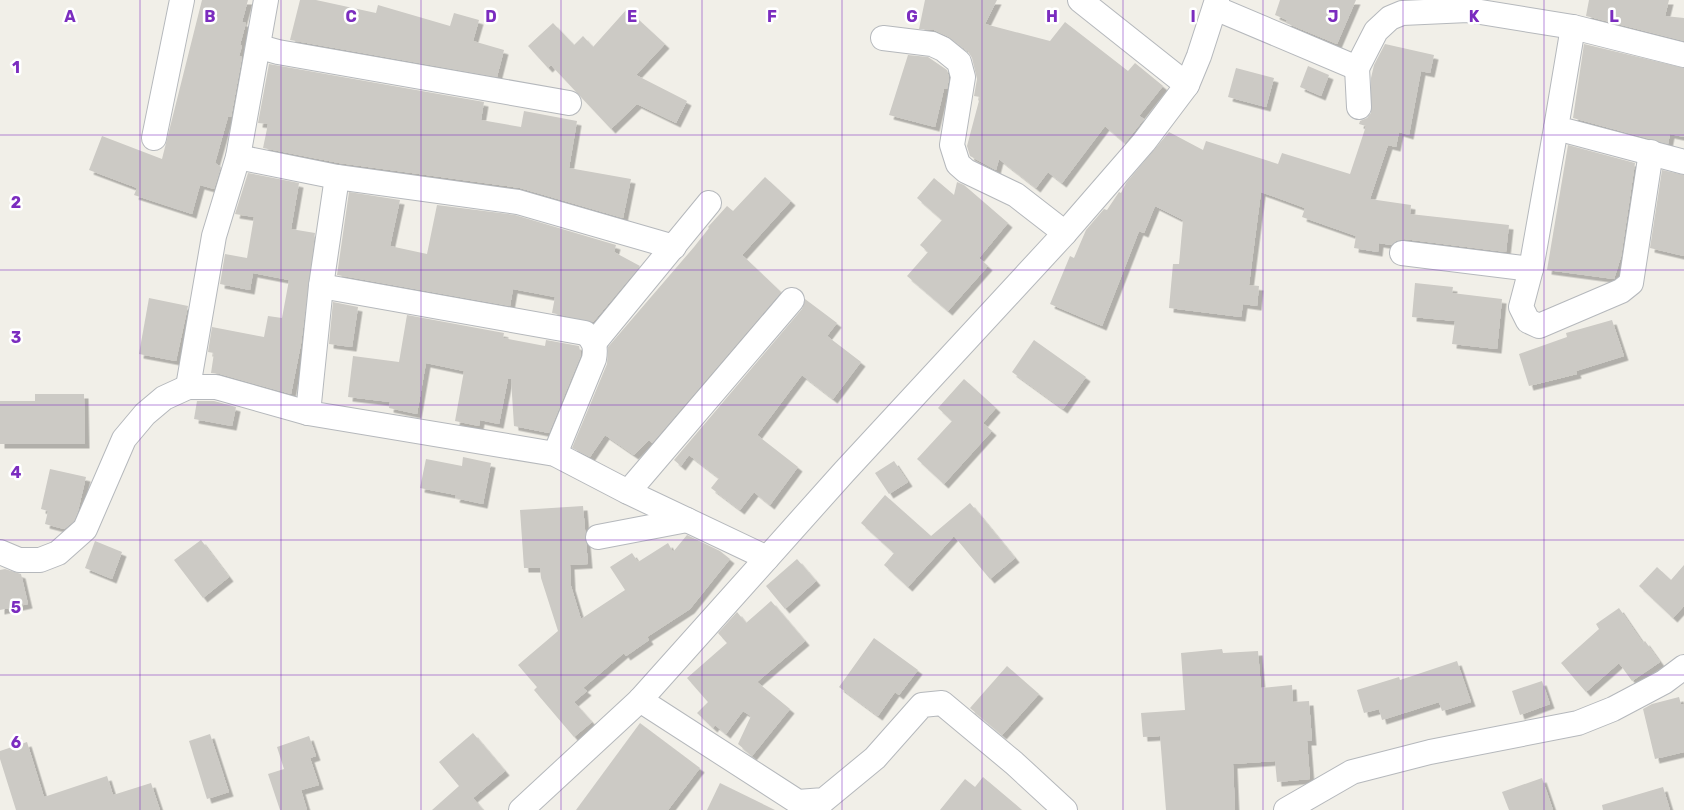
<svg xmlns="http://www.w3.org/2000/svg" width="1684" height="810" font-family="Rubik,sans-serif">
	<style>
		.building { fill: #cccac5; filter: url(#shadow) }
		.lines { fill: none; stroke-linecap: round; stroke-linejoin: round }
		.minor-casing { stroke: #b5b8bc; stroke-width: 26 }
		.minor { stroke: #fff; stroke-width: 24 }
		.grid { fill: none; stroke: #7b2cbf; stroke-width: 1; stroke-opacity: 0.55 }
		.grid-label { font-size: 16px; text-anchor: middle; font-weight: bold; fill: #7b2cbf; stroke: #fff; stroke-width: 5; stroke-linejoin: round; paint-order: stroke }
	</style>
	<defs>
		<filter id="shadow"><feDropShadow dx="4.5" dy="4.5" stdDeviation="0" flood-color="#0004"/></filter>
	</defs>
	<rect width="100%" height="100%" fill="#f1efe8"/>
	<g class="building">
		<path d="M202 0H248L242 22 246 23 240 45 242 46 239 56 242 57 231 117H228L215 163 221 167 214 189 200 185 192 214 134 195 137 188 89 170 102 136 162 159Z"/>
		<path d="M300 0H316L376 13 378 5 450 26 454 13 479 20 473 41 504 50 497 77 290 40Z"/>
		<path d="M925 0H997L985 24 1050 41 1065 22 1128 71 1135 63 1163 86 1139 116 1144 119 1125 143 1105 126 1062 183 1048 172 1036 188 999 159 996 170 970 156 967 146 980 97 974 96 977 79 972 58 968 51 949 37 934 30 919 29Z"/>
		<path d="M1280 0H1356L1337 44 1286 23 1287 20 1275 15Z"/>
		<path d="M1589 0H1669L1665 16 1684 18V41L1586 16Z"/>
		<path d="M627 9 665 44 636 75 687 101 676 123 637 104 611 129 551 65 548 68 528 46 553 23 574 45 583 36 593 47Z"/>
		<path d="M1385 44 1434 55 1430 73 1421 71 1409 135 1399 132 1396 147 1388 145 1370 199 1411 205 1410 214 1509 225 1506 252 1404 239 1396 241 1391 245 1379 243 1378 252 1354 248 1356 236 1302 217 1305 208 1261 192 1249 285 1259 286 1257 306 1243 304 1241 317 1169 308 1173 264H1179L1183 220 1155 206 1144 233 1139 231 1102 326 1050 304 1070 256 1074 258 1086 230 1104 209 1107 210 1119 192 1121 193 1126 183 1169 132 1203 150 1206 141 1278 164 1282 153 1350 174 1366 126 1359 124 1360 121 1367 118 1371 113V78L1374 65Z"/>
		<path d="M1584 44 1684 68V137L1670 134 1668 144 1573 118Z"/>
		<path d="M908 55 928 57 947 70 949 78 947 89H944L935 127 889 115Z"/>
		<path d="M269 64 484 102 481 120 521 127 524 111 577 121 569 168 631 179 623 218 520 188 339 163 263 148 268 124 258 123Z"/>
		<path d="M1308 66 1329 75 1321 96 1300 87Z"/>
		<path d="M1236 68 1274 78 1266 107 1228 97Z"/>
		<path d="M1568 145 1635 163 1621 257 1614 279 1547 270Z"/>
		<path d="M1662 170 1684 175V256L1650 248Z"/>
		<path d="M248 173 299 183 291 229 315 233 301 344 291 394 220 374 211 373 214 353 208 352 212 327 264 337 268 316 282 318 289 280 253 273 250 290 220 284 225 254 247 258 254 217 235 214Z"/>
		<path d="M765 177 791 201 742 255 781 292 652 443 649 440 634 455 605 435 590 457 572 448 607 364 608 347 694 247 709 228 708 227 727 206 733 211Z"/>
		<path d="M934 178 954 195 957 182 964 185 1008 223 979 258 988 266 948 311 907 276 928 252 920 245 942 220 917 198Z"/>
		<path d="M349 192 400 200 390 246 427 254 437 205 515 215 616 245 614 252 640 266 593 322 552 313 555 297 513 289 510 306 337 275Z"/>
		<path d="M1415 283 1453 287 1452 293 1502 299 1497 349 1452 344 1455 321 1412 317Z"/>
		<path d="M149 298 188 306 176 361 139 354Z"/>
		<path d="M805 299 837 323 827 336 861 362 833 399 802 375 757 435 798 467 770 505 754 492 740 510 711 488 719 478 689 455 681 466 674 460 802 309Z"/>
		<path d="M333 302 358 307 352 347 329 344Z"/>
		<path d="M407 315 504 333 503 338 545 346 546 340 579 346 581 355 549 433 514 426 511 379H508L499 424 480 420 479 426 455 421 464 371 426 363 417 414 389 408 390 402 348 397 353 356 399 362Z"/>
		<path d="M1612 320 1624 356 1576 371 1577 374 1529 386 1519 354 1567 337 1566 333Z"/>
		<path d="M1034 340 1086 377 1063 409 1012 372Z"/>
		<path d="M964 379 996 408 983 423 992 431 944 484 917 459 952 421 938 408Z"/>
		<path d="M35 394H84L85 444H0V401H35Z"/>
		<path d="M197 401H214L236 407 232 426 194 419Z"/>
		<path d="M463 457 491 463 483 504 455 498 456 495 420 488 426 459 462 466Z"/>
		<path d="M894 461 908 482 889 494 875 473Z"/>
		<path d="M50 469 86 477 78 511 74 521 64 529 45 524 48 511 41 509Z"/>
		<path d="M885 495 931 536 970 503 1015 558 990 579 954 536 908 587 884 565 894 553 861 523Z"/>
		<path d="M583 506 588 564 570 565 571 586 581 619 625 590 610 567 632 553 638 562 668 543 673 552 687 535 720 551 730 559 690 609 647 637 649 640 626 656 624 653 583 688 587 691 574 702 592 722 574 737 534 690 537 687 518 665 558 631 541 578 540 568H524L520 510Z"/>
		<path d="M201 540 229 577 203 598 174 560Z"/>
		<path d="M95 541 122 552 112 579 85 568Z"/>
		<path d="M797 559 816 581 785 609 766 586Z"/>
		<path d="M1684 565V606L1673 618 1639 586 1657 567 1671 580Z"/>
		<path d="M5 569 21 574 28 604 0 610V570Z"/>
		<path d="M771 601 805 641 757 682 790 709 752 756 738 744 751 716 743 711 726 734 715 725 713 728 697 713 708 702 687 678 727 643 718 633 737 612 746 623Z"/>
		<path d="M1619 608 1643 643 1645 641 1660 662 1632 681 1619 663 1586 692 1561 663 1599 629 1596 624Z"/>
		<path d="M874 638 918 670 899 695 895 692 878 716 839 687Z"/>
		<path d="M1222 649 1223 653 1258 651 1261 688 1292 685 1293 702 1309 701 1312 741H1307L1310 779 1277 782 1275 761 1233 764 1235 810H1166L1160 736 1143 737 1141 713 1185 710 1181 653Z"/>
		<path d="M1457 661 1471 702 1442 711 1439 702 1382 720 1379 709 1364 713 1357 690 1399 677 1400 680Z"/>
		<path d="M1007 666 1039 694 1002 735 970 708Z"/>
		<path d="M1542 681 1550 704 1520 715 1512 691Z"/>
		<path d="M1679 697 1681 704H1684V752L1655 759 1643 709 1652 704Z"/>
		<path d="M640 723 700 768 668 810H576Z"/>
		<path d="M473 733 505 771 473 798 483 810H432L459 786 439 762Z"/>
		<path d="M210 734 229 792 207 799 189 741Z"/>
		<path d="M309 736 316 756 310 758 319 785 301 790 307 810H280L268 774 284 769 277 747Z"/>
		<path d="M27 742 44 797 107 776 113 795 151 783 160 810H16L0 759V751Z"/>
		<path d="M983 777 1022 810H940L965 779 975 787Z"/>
		<path d="M1542 778 1553 810H1509L1502 792Z"/>
		<path d="M720 783 775 810H707Z"/>
		<path d="M1663 787 1670 810H1603L1602 805Z"/>
	</g>
	<g class="lines">
		<g class="minor-casing">
			<g id="minor">
				<path d="M1080 0 1187 85"/>
				<path d="M1215 8 1357 68 1376 31 1390 18 1402 13 1468 10 1573 27"/>
				<path d="M883 38 932 44 943 49 959 62 963 77 952 145 958 164 966 171 1016 195 1065 233"/>
				<path d="M260 47 278 52 569 103"/>
				<path d="M1684 55 1573 27 1556 128 1684 162"/>
				<path d="M1357 68 1359 107"/>
				<path d="M1556 128 1531 269 1521 307 1528 321 1539 326 1621 291 1631 283 1651 152"/>
				<path d="M154 138 182 0"/>
				<path d="M238 157 337 177 518 202 674 247"/>
				<path d="M1402 253 1531 269"/>
				<path d="M321 286 585 333C595 340 596 348 594 359L555 454"/>
				<path d="M594 343 709 203"/>
				<path d="M188 387 214 236 238 157 266 0"/>
				<path d="M308 413 321 286 337 177"/>
				<path d="M628 492 792 300"/>
				<path d="M598 537 687 520"/>
				<path d="M0 552 19 560H40L58 553 85 529 124 439 145 414 164 398 188 387H216L308 413 555 454 628 492 767 558"/>
				<path d="M640 700 798 802 824 800 875 758 922 705 942 703 1014 763 1065 810"/>
				<path d="M521 810 640 700 844 472 1065 233 1144 142 1187 85 1199 56 1217 0"/>
				<path d="M1286 810 1352 772 1430 752 1578 723 1613 709 1664 682 1684 667"/>
			</g>
		</g>
		<use href="#minor" class="minor"/>
	</g>
	<path class="grid" d="M140 0V810M281 0V810M421 0V810M561 0V810M702 0V810M842 0V810M982 0V810M1123 0V810M1263 0V810M1403 0V810M1544 0V810M0 135H1684M0 270H1684M0 405H1684M0 540H1684M0 675H1684"/>
	<g class="grid-label">
		<text x="70" y="22">A</text>
		<text x="210" y="22">B</text>
		<text x="351" y="22">C</text>
		<text x="491" y="22">D</text>
		<text x="632" y="22">E</text>
		<text x="772" y="22">F</text>
		<text x="912" y="22">G</text>
		<text x="1052" y="22">H</text>
		<text x="1193" y="22">I</text>
		<text x="1333" y="22">J</text>
		<text x="1474" y="22">K</text>
		<text x="1614" y="22">L</text>
		<text x="16" y="73">1</text>
		<text x="16" y="208">2</text>
		<text x="16" y="343">3</text>
		<text x="16" y="478">4</text>
		<text x="16" y="613">5</text>
		<text x="16" y="748">6</text>
	</g>
</svg>
